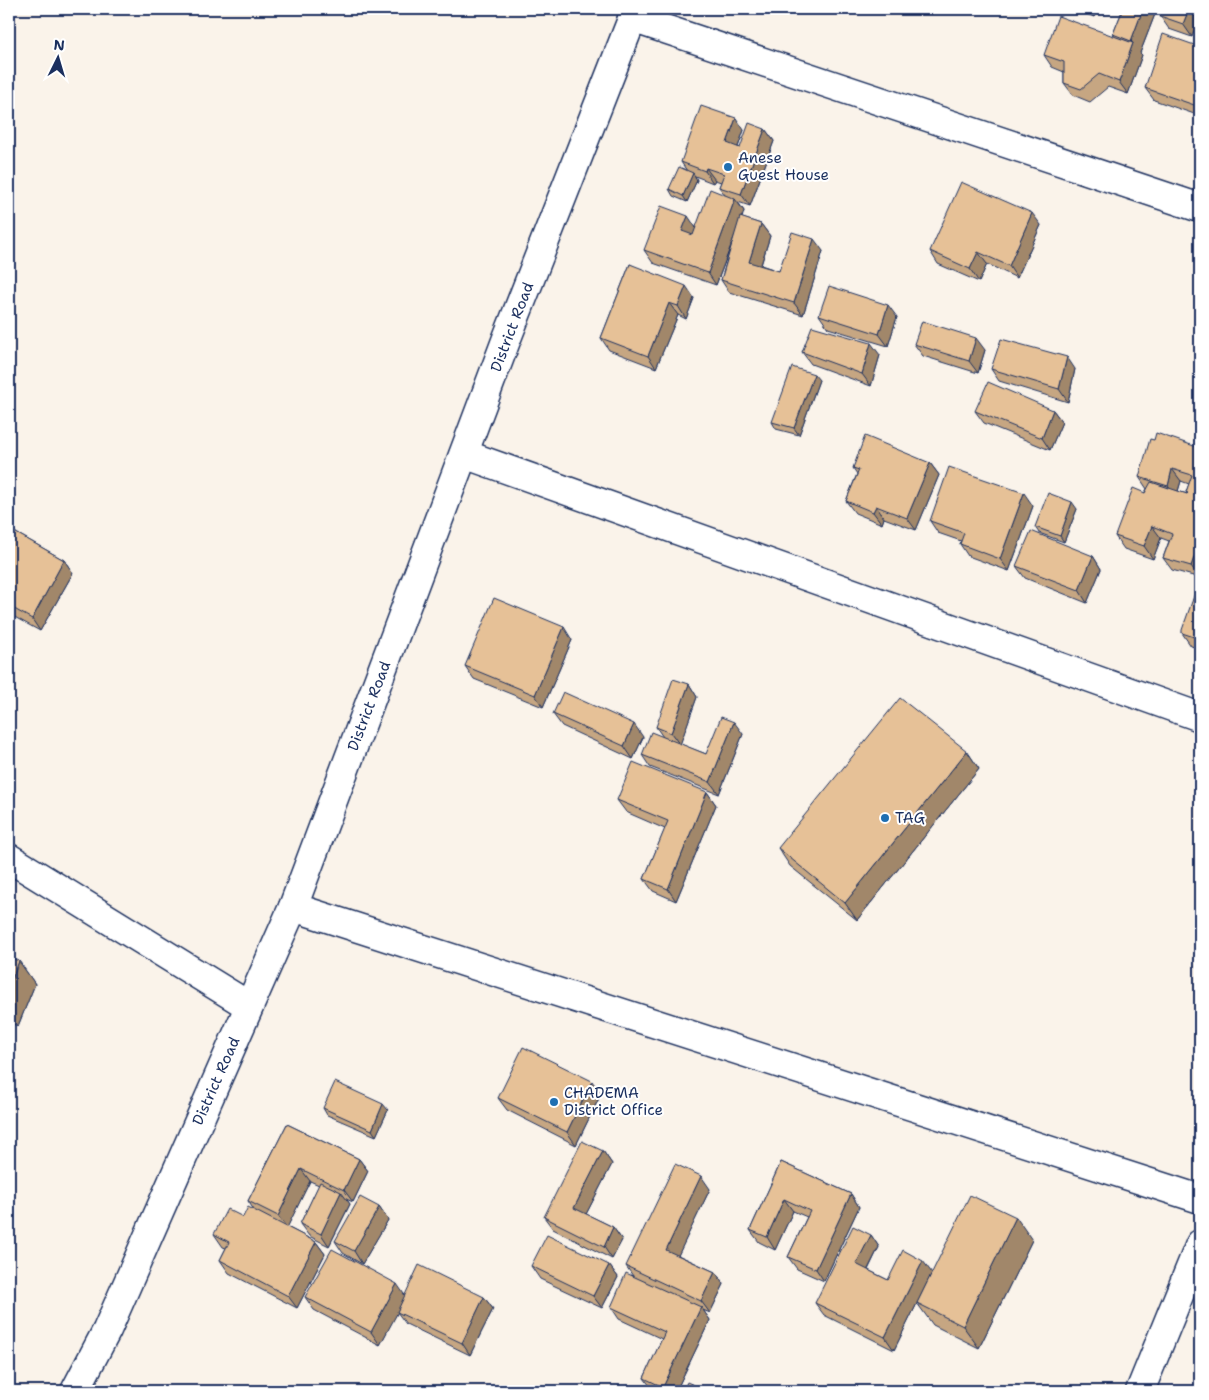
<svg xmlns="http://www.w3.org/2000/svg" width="1209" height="1400" font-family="'Shantell Sans',sans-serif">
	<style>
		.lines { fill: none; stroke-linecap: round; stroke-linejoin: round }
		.street-casing { stroke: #1b2f5e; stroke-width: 31 }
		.secondary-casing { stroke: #1b2f5e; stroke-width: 31 }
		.street { stroke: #fff; stroke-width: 28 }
		.secondary { stroke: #fff; stroke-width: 28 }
		.wall { fill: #c6a682; stroke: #1b2f5e; fill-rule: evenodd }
		.shaded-wall { fill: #a1876a; stroke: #1b2f5e }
		.building { fill: #e6c197; stroke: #1b2f5e }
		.poi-dot { fill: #1f6fb2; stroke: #fff; stroke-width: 2 }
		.labels { text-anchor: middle; stroke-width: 4; stroke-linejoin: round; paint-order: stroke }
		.poi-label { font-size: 15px; fill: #1b2f5e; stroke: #fff; text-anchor: start }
		.street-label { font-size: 15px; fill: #1b2f5e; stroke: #fff }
	</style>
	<rect width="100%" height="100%" fill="#faf3ea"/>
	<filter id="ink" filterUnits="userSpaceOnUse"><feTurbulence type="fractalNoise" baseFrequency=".02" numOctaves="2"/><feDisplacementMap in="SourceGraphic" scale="10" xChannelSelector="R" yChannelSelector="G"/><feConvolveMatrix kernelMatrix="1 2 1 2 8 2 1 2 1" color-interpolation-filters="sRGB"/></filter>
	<g filter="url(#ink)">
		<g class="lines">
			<g class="street-casing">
				<g id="street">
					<path d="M632 18 1200 208"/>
					<path d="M464 454 1200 717"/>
					<path d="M9 858 249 1006"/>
					<path d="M293 907 1200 1199"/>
					<path d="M1140 1391 1200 1244"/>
				</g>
			</g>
			<g class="secondary-casing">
				<path id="secondary" d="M75 1391 107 1330 293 907 507 338 636 9"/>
			</g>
			<use href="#street" class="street"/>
			<use href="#secondary" class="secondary"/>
		</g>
		<g class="wall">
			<path d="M1075 9H1098L1094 17 1076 10Z"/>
			<path d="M1123 9H1157L1140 53 1142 55 1128 94 1108 87 1090 102 1073 95 1064 83V72L1052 67 1044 55 1115 37 1113 34Z"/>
			<path d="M1200 9 1192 37 1169 29 1160 16Z"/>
			<path d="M1200 47V116L1154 100 1145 88Z"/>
			<path d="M765 129 774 141 750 206 738 202 744 211 742 218 761 224 770 236 761 265 779 271 823 251 803 315 729 292 721 280 732 243 716 285 653 263 644 250 696 227 725 195 719 187 721 182 715 180 713 183 695 176 697 180 687 202 673 196 669 189 687 171 681 162 744 130 738 147 740 148Z"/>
			<path d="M1041 225 1017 278 987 264 979 282 938 264 930 251Z"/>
			<path d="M630 264 694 298 686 319 678 315 656 368 609 350 601 338Z"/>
			<path d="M819 315 897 317 888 346 828 328Z"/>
			<path d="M914 344 985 350 978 373 923 356Z"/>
			<path d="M802 352 880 355 871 386 811 364Z"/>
			<path d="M991 369H1075L1068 402 999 381Z"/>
			<path d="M819 380 799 435 776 429 772 422Z"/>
			<path d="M1053 410 1062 422 1050 450 984 423 975 411Z"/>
			<path d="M1200 448V578L1172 570 1163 558 1169 541 1161 538 1153 559 1124 549 1115 536 1147 489 1139 477ZM1181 481 1189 484 1186 492 1187 494 1178 491Z"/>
			<path d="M930 463 939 475 916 530 884 518 882 524 855 513 846 501 857 474 853 468Z"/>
			<path d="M1033 506 1009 571 968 556 960 544 961 541 938 533 930 521Z"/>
			<path d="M1077 509 1064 542 1039 533 1035 527Z"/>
			<path d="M9 529 64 560 73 573 40 631 9 614Z"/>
			<path d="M1093 556 1101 569 1087 603 1025 578 1016 566Z"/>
			<path d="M1200 579V649L1191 646 1182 633Z"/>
			<path d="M572 640 543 707 474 679 465 666Z"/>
			<path d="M689 684 697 697 680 744 706 754 743 734 719 794 650 767 642 755 663 737 656 727Z"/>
			<path d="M553 714 643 737 633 759 562 726Z"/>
			<path d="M967 751 979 769 857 920 790 866 778 848Z"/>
			<path d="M707 792 716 805 676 901 653 891 644 879 665 829 626 812 617 800Z"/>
			<path d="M9 957 19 961 35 984 18 1026 9 1023Z"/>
			<path d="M601 1094 576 1145 507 1110 498 1098Z"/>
			<path d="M323 1108 388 1110 376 1136 327 1115Z"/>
			<path d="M287 1124 359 1159 368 1171 353 1202 346 1199 350 1204 329 1246 309 1236 300 1224 319 1185 310 1181 287 1227 316 1242 325 1254 297 1308 229 1273 220 1260 226 1248 223 1247 214 1234 254 1210 248 1201Z"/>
			<path d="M603 1151 612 1164 586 1214 613 1227 622 1240 612 1259 553 1229 544 1217Z"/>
			<path d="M781 1162 851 1194 859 1207 824 1281 797 1269 788 1257 807 1217 793 1211 775 1250 759 1242 750 1230Z"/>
			<path d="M710 1189 678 1255 715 1272 724 1284 710 1313 703 1310 710 1320 676 1391H654L653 1390 644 1378 662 1339 619 1319 611 1307 633 1276 626 1266Z"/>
			<path d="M379 1207 388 1220 362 1264 343 1253 335 1241Z"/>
			<path d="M871 1235 879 1247 868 1270 888 1280 932 1273 894 1350 824 1315 815 1303Z"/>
			<path d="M1032 1240 979 1348 933 1325 917 1303Z"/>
			<path d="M609 1265 618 1277 602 1308 540 1279 531 1266Z"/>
			<path d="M405 1295 484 1297 493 1309 470 1355 406 1324 397 1312 380 1345 314 1310 305 1297Z"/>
		</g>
		<g class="shaded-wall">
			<path d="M1088 9H1098L1094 17Z"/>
			<path d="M1143 9H1157L1140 53 1142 55 1128 94 1119 82 1133 43 1131 41Z"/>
			<path d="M1189 9H1200V14L1192 37 1183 24Z"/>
			<path d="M736 118 744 130 735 155 727 143Z"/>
			<path d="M765 129 774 141 750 206 741 194Z"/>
			<path d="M706 168 715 180 713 183 705 171Z"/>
			<path d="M693 173 697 180 687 202 683 196Z"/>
			<path d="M735 199 744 211 716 285 708 273Z"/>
			<path d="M1032 213 1041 225 1017 278 1009 266Z"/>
			<path d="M688 216 696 228 691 243 682 231Z"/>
			<path d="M761 224 770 236 758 274 749 262Z"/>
			<path d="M814 239 823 251 803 315 794 303Z"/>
			<path d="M978 252 987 264 979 282 970 269Z"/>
			<path d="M686 286 694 298 686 319 678 306Z"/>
			<path d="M669 303 678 315 656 368 648 356Z"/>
			<path d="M888 305 897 317 888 346 879 334Z"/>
			<path d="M976 338 985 350 978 373 969 361Z"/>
			<path d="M871 343 880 355 871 386 862 374Z"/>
			<path d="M1067 357 1075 369 1068 402 1059 389Z"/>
			<path d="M814 374 819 380 799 435 794 428Z"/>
			<path d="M1053 410 1062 422 1050 450 1042 438Z"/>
			<path d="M930 463 939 475 916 530 907 518Z"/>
			<path d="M1172 469 1181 481 1176 498 1168 486Z"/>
			<path d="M1024 493 1033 506 1009 571 1000 559Z"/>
			<path d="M1072 502 1077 509 1064 542 1060 536Z"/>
			<path d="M876 506 884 518 882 524 873 512Z"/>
			<path d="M1152 526 1161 538 1153 559 1144 546Z"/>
			<path d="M1200 540V578L1191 566Z"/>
			<path d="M1093 556 1101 569 1087 603 1079 590Z"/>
			<path d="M64 560 73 573 40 631 32 619Z"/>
			<path d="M564 627 572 640 543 707 535 695Z"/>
			<path d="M689 684 697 697 680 745 671 733Z"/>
			<path d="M734 722 743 734 719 794 710 782Z"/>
			<path d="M634 724 643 737 633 759 624 746Z"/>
			<path d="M967 751 979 769 857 920 845 903Z"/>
			<path d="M707 792 716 805 676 901 668 889Z"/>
			<path d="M19 961 35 984 18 1026 9 1014V987Z"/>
			<path d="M592 1081 601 1094 576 1145 567 1132Z"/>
			<path d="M383 1104 388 1110 376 1136 372 1130Z"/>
			<path d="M603 1151 612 1164 583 1220 574 1208Z"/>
			<path d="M359 1159 368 1171 353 1202 344 1190Z"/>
			<path d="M301 1169 310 1181 287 1228 278 1216Z"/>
			<path d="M701 1176 710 1189 675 1262 666 1250Z"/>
			<path d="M341 1192 350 1204 329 1246 321 1234Z"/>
			<path d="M851 1194 859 1207 824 1281 816 1269Z"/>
			<path d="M784 1199 793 1211 775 1250 767 1237Z"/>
			<path d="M379 1207 388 1220 362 1264 354 1251Z"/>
			<path d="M1016 1217 1032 1240 979 1348 963 1326Z"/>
			<path d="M613 1227 622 1240 612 1259 604 1247Z"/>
			<path d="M871 1235 879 1247 864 1277 856 1264Z"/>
			<path d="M316 1242 325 1254 297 1308 288 1296Z"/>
			<path d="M923 1261 932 1273 894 1350 885 1337Z"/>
			<path d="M609 1265 618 1277 602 1308 593 1296Z"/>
			<path d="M715 1272 724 1284 710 1313 701 1301Z"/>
			<path d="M397 1284 406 1297 380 1345 371 1332Z"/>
			<path d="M484 1297 493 1309 470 1355 462 1343Z"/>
			<path d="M701 1307 710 1320 676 1391H667L663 1387Z"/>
		</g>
		<g class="building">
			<path d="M1123 9H1143L1131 41 1113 34Z"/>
			<path d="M1163 9H1189L1183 24 1160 16Z"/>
			<path d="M1058 16 1133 43 1119 82 1099 74 1081 89 1064 83V62L1044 55Z"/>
			<path d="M1163 34 1200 47V107L1145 88Z"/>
			<path d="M701 106 736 118 727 143 740 148 749 123 765 129 741 194 719 187 724 174 706 168 705 171 681 162Z"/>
			<path d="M679 167 693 173 683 196 669 189Z"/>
			<path d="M961 182 1032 213 1009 266 978 252 970 269 930 251Z"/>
			<path d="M710 189 735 199 708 273 644 250 661 206 688 216 682 231 693 235Z"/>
			<path d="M740 217 761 224 749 262 779 271 792 232 814 239 794 303 721 280Z"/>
			<path d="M630 264 686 286 678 306 669 303 648 356 601 338Z"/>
			<path d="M829 286 888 305 879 334 819 315Z"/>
			<path d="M922 321 976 338 969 361 914 344Z"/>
			<path d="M812 326 871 343 862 374 802 352Z"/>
			<path d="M1001 339 1067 357 1059 389 991 369Z"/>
			<path d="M792 367 814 374 794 428 772 422Z"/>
			<path d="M988 382 1053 410 1042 438 975 411Z"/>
			<path d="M1156 433 1200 448V540L1191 566 1163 558 1172 534 1152 526 1144 546 1115 536 1133 488 1145 493 1151 482 1187 494 1188 493 1186 492 1192 475 1172 469 1168 486 1139 477 1150 439 1154 440Z"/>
			<path d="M865 436 930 463 907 518 876 506 873 512 846 501 859 470 853 468Z"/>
			<path d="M949 467 1024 493 1000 559 960 544 964 533 930 521Z"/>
			<path d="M1048 493 1072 502 1060 536 1035 527Z"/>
			<path d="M9 529 64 560 32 619 9 606Z"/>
			<path d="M1031 531 1093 556 1079 590 1016 566Z"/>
			<path d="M1200 579V639L1182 633V630Z"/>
			<path d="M494 598 564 627 535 695 465 666Z"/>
			<path d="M673 679 689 684 671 733 656 727Z"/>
			<path d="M563 692 634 724 624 746 553 714Z"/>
			<path d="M900 698 967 751 845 903 778 848Z"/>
			<path d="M721 717 734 722 710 782 642 755 651 732 706 754Z"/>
			<path d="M633 762 707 792 668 889 644 879 668 821 617 800Z"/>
			<path d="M9 957 19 961 9 987Z"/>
			<path d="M523 1047 592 1081 567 1132 498 1098Z"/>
			<path d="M335 1082 383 1104 372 1130 323 1108Z"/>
			<path d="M287 1124 359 1159 344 1190 301 1169 278 1216 248 1201Z"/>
			<path d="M582 1141 603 1151 574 1208 613 1227 604 1247 544 1217Z"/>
			<path d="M781 1162 851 1194 816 1269 788 1257 810 1211 784 1199 767 1237 750 1230Z"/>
			<path d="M675 1164 701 1176 666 1250 715 1272 701 1301 626 1266Z"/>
			<path d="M320 1182 341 1192 321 1234 300 1224Z"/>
			<path d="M970 1195 1016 1217 963 1326 917 1303Z"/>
			<path d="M360 1197 379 1207 354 1251 335 1241Z"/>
			<path d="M248 1207 316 1242 288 1296 220 1260 229 1242 214 1234 227 1209 243 1217Z"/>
			<path d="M853 1226 871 1235 856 1264 888 1280 903 1250 923 1261 885 1337 815 1303Z"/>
			<path d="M547 1235 609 1265 593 1296 531 1266Z"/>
			<path d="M332 1249 397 1284 371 1332 305 1297Z"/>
			<path d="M419 1265 484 1297 462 1343 397 1312Z"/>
			<path d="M626 1273 701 1307 663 1387 644 1378 665 1332 611 1307Z"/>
			<path d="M687 1382 707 1391H683Z"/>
		</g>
	</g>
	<g class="poi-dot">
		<circle cx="728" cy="167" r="5"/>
		<circle cx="885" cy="818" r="5"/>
		<circle cx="554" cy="1102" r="5"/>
	</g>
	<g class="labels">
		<g class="poi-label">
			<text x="738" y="163">Anese<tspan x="738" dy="17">Guest House</tspan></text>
			<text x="895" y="823">TAG</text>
			<text x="564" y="1098">CHADEMA<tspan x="564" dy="17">District Office</tspan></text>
		</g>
		<g class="street-label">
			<text transform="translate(512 327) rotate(-69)" y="5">District Road</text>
			<text transform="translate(369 706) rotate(-69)" y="5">District Road</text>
			<text transform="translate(216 1081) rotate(-66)" y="5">District Road</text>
		</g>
	</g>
	<rect width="1209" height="1400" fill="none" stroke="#fff" stroke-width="30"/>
	<rect x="15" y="15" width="1179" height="1370" fill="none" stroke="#1b2f5e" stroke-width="2" filter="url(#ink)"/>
	<g transform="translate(58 58) rotate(5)" stroke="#ffffff" stroke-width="4" paint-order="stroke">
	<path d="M0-4L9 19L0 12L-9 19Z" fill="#1b2f5e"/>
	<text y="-8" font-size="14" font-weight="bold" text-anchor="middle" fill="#1b2f5e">N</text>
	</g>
</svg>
